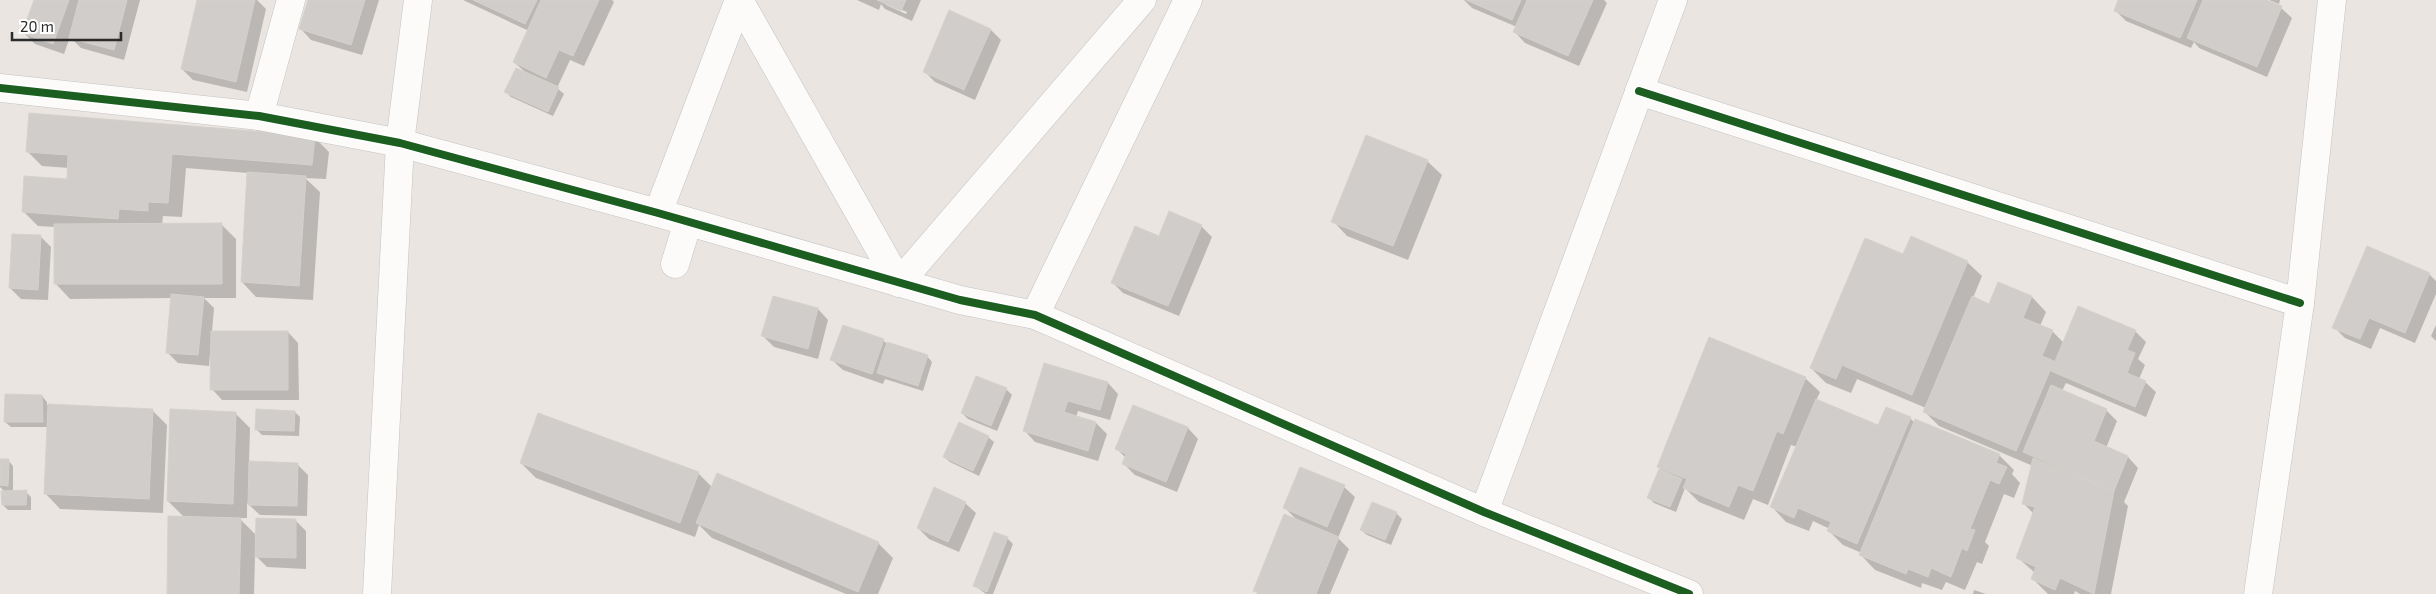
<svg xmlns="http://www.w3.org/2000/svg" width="2436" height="594" font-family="'Exo 2',sans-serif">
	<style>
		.shadow { fill: #0003; fill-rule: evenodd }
		.building { fill: #d0cdca; stroke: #d5d1cd }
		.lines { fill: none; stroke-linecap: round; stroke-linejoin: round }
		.minor-casing { stroke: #c3c3c3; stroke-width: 29 }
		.minor { stroke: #fcfbfa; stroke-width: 28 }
		.cycleway-casing { stroke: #fff; stroke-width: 11 }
		.cycleway { stroke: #1b5e20; stroke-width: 8 }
	</style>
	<rect width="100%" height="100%" fill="#eae5e1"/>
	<g class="shadow">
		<path d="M35 0H140L124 60 81 48 70 37 64 54 35 44 24 33Z"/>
		<path d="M198 0H257L266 9 247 92 193 80 182 69Z"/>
		<path d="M310 0H379L362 55 311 40 301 29Z"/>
		<path d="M463 0H612L614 2 584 66 570 60 557 88 564 94 553 116 511 97 506 92 526 73 514 62 529 31Z"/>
		<path d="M857 0H921L912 21 885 9 881 4 879 10ZM886 3 907 12 906 14 886 5Z"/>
		<path d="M1464 0H1604L1607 3 1579 66 1525 43 1515 32 1517 27 1472 8Z"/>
		<path d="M2120 0H2267L2281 8 2292 18 2267 77 2199 48 2194 42 2191 48 2126 21 2115 10Z"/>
		<path d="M2269 0H2280L2279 4Z"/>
		<path d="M991 30 1001 40 975 100 935 82 924 71Z"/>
		<path d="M314 137 329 152 326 179 305 178 320 192 313 300 256 297 242 282 248 173 186 168 182 217 163 216 162 225 221 224 236 239V298H204L214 308 212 332H288L298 343 299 400H222L212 389V354H210L209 366 178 363 167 352 172 298 70 299 56 284 55 227 38 226 23 211 68 180 69 168 42 166 27 151Z"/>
		<path d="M1427 161 1442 175 1408 260 1347 236 1333 221Z"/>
		<path d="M1201 226 1212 237 1179 316 1123 293 1112 282Z"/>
		<path d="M40 236 51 247 48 300 21 299 10 288Z"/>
		<path d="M1904 255 1967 262 1982 276 1973 298 1989 305 1999 284 2032 297 2046 312 2040 326 2052 331 2064 343 2135 331 2146 342 2138 359 2145 365 2139 379 2145 382 2156 392 2146 417 2066 383 2062 391 2106 410 2117 421 2106 448 2128 457 2138 468 2124 502 2128 506 2111 594H2080L2075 591 2074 594H2048L2033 579 2035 573 2017 557 2034 514 2024 504 2033 466 1939 426 1924 411 1926 408 1857 379 1851 393 1826 383 1811 368Z"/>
		<path d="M2429 274 2436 281V294L2415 343 2380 328 2371 349 2345 338 2334 327Z"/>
		<path d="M774 297 818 309 828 320 818 359 774 347 763 336Z"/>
		<path d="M2436 325V341L2431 336Z"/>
		<path d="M844 327 884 341 887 344 927 356 932 362 923 391 885 379 883 384 843 370 832 360Z"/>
		<path d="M1045 364 1108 383 1118 394 1110 420 1078 411 1076 417 1096 423 1107 434 1098 461 1035 442 1025 431Z"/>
		<path d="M1805 378 1820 392 1816 401 1879 427 1910 418 1915 423 1999 455 2014 470 2012 474 2020 483 2014 498 2004 494 1985 542 1989 546 1982 564 1977 562 1965 590 1946 582 1942 590 1922 583 1921 588 1875 570 1861 555 1862 553 1843 545 1829 531 1830 529 1813 521 1809 531 1786 522 1772 507 1797 447 1791 445 1768 505 1753 499 1744 520 1699 502 1685 488 1676 512 1654 503 1649 498 1665 474 1658 466Z"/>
		<path d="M1006 389 1012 395 997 431 968 419 962 413Z"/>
		<path d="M42 396 47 402V405L152 410 167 425 163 513 60 509 46 494 48 427H11L5 422Z"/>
		<path d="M1134 407 1188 428 1198 439 1177 492 1135 475 1124 464 1126 458 1117 449Z"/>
		<path d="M295 412 300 417 299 436 262 435 256 429Z"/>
		<path d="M235 413 250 428 249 463 297 464 308 475 307 516 260 515 247 503V518H239L257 536 295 520 306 531V569L267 567 255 555 254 594H168L185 518 168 501Z"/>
		<path d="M988 437 994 442 979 476 950 462 944 457Z"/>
		<path d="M0 460H8L13 466V492H26L31 497V510H8L3 505 5 492 0 487Z"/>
		<path d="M521 463 698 473 712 487 878 543 893 558 878 594H846L712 538 699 525 695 537 536 478Z"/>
		<path d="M1301 469 1344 487 1355 497 1338 538 1349 549 1330 594H1258L1255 590 1299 522 1285 508Z"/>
		<path d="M965 503 976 513 959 552 929 539 918 528Z"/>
		<path d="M1396 513 1402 519 1391 545 1367 535 1361 530Z"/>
		<path d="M995 534 1008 539 1013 544 993 594H986L975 586Z"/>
		<path d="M1974 590 1986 594H1973Z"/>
	</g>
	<g class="building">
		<path d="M34 0H69L53 44 22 33Z"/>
		<path d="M79 0H127L114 50 69 38Z"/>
		<path d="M197 0H255L236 82 181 69Z"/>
		<path d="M308 0H365L351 45 299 29Z"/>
		<path d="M473 0H537L525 24Z"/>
		<path d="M541 0H599L573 56 559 50 546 78 513 62Z"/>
		<path d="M877 0H906L901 11Z"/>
		<path d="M1466 0H1521L1512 20Z"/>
		<path d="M1527 0H1593L1568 56 1513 32Z"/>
		<path d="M2118 0H2197L2180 38 2114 11Z"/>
		<path d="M2203 0H2266L2282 6 2257 67 2187 38Z"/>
		<path d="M949 10 991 29 964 90 923 72Z"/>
		<path d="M516 68 559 87 548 112 504 92Z"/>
		<path d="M29 113 315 136 312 165 172 154 168 203 148 202V211L119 209 118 219 22 212 24 176 67 179 68 155 26 152Z"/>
		<path d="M1366 135 1428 160 1393 246 1331 222Z"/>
		<path d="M247 172 306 176 299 286 241 282Z"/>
		<path d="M1169 211 1202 225 1168 306 1111 283 1135 226 1159 236Z"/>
		<path d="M222 223V284H54V224Z"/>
		<path d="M12 234 41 235 38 290 9 288Z"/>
		<path d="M1911 236 1968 261 1912 395 1842 365 1836 379 1810 368 1865 238 1903 254Z"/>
		<path d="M2367 246 2430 273 2405 333 2369 318 2360 339 2332 328Z"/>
		<path d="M1998 282 2032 296 2023 318 2053 330 2042 356 2054 361 2016 451 1923 412 1972 296 1989 304Z"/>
		<path d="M171 294 204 297 198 355 166 353Z"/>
		<path d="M773 296 818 308 808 349 761 336Z"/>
		<path d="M2078 306 2136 330 2127 350 2135 353 2127 373 2146 381 2135 407 2051 371Z"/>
		<path d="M843 325 884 339 872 374 830 360Z"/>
		<path d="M211 331H288V390H210Z"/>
		<path d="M1709 337 1806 377 1783 434 1777 431 1753 491 1738 485 1729 507 1683 488 1687 479 1657 467Z"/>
		<path d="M887 342 928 355 918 386 877 373Z"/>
		<path d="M1044 363 1108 382 1100 410 1068 401 1064 412 1096 422 1088 451 1023 431Z"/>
		<path d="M976 376 1007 388 991 426 961 413Z"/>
		<path d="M2051 385 2107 409 2094 441 2128 456 2114 491 2023 452Z"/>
		<path d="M5 394 42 395 43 422H4Z"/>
		<path d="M1816 399 1878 425 1886 407 1911 417 1857 544 1827 531 1831 522 1798 508 1794 518 1770 507Z"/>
		<path d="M48 404 153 409 149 499 44 494Z"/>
		<path d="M1133 405 1188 427 1166 482 1122 464 1126 454 1115 449Z"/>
		<path d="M170 409 236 412 233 504 167 501Z"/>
		<path d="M256 409 295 411 294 431 255 430Z"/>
		<path d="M538 413 699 472 680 523 520 463Z"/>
		<path d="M1915 419 2000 454 1996 463 2007 467 1999 484 1990 480 1970 529 1975 530 1967 551 1962 548 1951 577 1931 568 1928 577 1908 569 1906 574 1859 555Z"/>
		<path d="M959 422 989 436 973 471 943 457Z"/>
		<path d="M2033 458 2114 491 2094 594 2060 578 2055 590 2031 579 2036 567 2016 558 2035 507 2022 504Z"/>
		<path d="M0 459H9L8 486 0 485Z"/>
		<path d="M249 461 298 463 297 506 248 505Z"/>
		<path d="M1300 467 1345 485 1327 527 1283 508Z"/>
		<path d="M1659 469 1682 479 1670 507 1647 498Z"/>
		<path d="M717 473 879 542 858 592 696 523Z"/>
		<path d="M934 487 966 502 948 542 917 528Z"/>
		<path d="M27 490 26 505H2L1 491Z"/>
		<path d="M1372 502 1397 512 1385 540 1360 530Z"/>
		<path d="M1284 514 1339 537 1316 594H1261L1253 591Z"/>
		<path d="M168 516 241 518 239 594H167Z"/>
		<path d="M256 518 296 519V558L255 557Z"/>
		<path d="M994 532 1008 537 987 592 973 586Z"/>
	</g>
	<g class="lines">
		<g class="minor-casing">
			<g id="minor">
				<path d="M739 0 899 283 1142 0"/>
				<path d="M0 88 259 116 400 143 658 213 960 300 1035 315 1484 512 1689 594"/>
				<path d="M1639 91 2300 303"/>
				<path d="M259 116 291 0"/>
				<path d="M658 213 739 0"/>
				<path d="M675 264 688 222"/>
				<path d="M1035 315 1188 0"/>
				<path d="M1484 512 1673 0"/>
				<path d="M377 594 400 143 418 0"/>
				<path d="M2258 594 2300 303 2332 0"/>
			</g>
		</g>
		<use href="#minor" class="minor"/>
		<g class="cycleway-casing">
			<g id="cycleway">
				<path d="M0 88 259 116 400 143 658 213 960 300 1035 315 1484 512 1689 594"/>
				<path d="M1639 91 2300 303"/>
			</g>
		</g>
		<use href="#cycleway" class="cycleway"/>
	</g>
	<path d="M12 32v8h109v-8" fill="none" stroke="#2b2b2b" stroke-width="2.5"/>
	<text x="20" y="32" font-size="15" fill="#2b2b2b" stroke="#ffffff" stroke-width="4" paint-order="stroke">20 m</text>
</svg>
